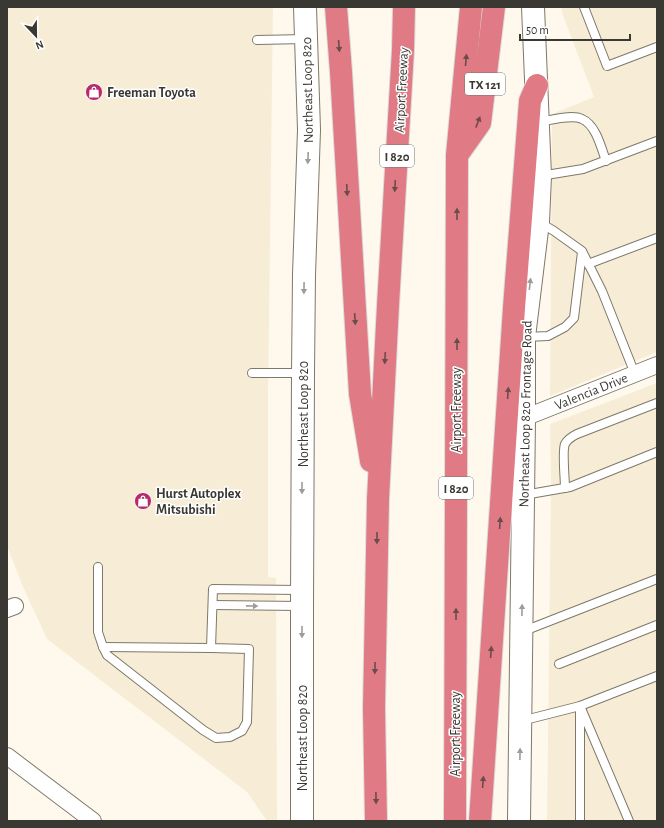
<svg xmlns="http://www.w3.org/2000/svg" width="664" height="828" font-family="'Alegreya Sans',sans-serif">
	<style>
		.built { fill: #f7edd6 }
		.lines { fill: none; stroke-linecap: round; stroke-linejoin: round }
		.service-casing { stroke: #7e786a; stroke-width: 10 }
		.minor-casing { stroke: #7e786a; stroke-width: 18 }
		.secondary-casing { stroke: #7e786a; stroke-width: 24 }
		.motorway-casing { stroke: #dcdbda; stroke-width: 24 }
		.service { stroke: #fff; stroke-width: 8 }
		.minor { stroke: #fff; stroke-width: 16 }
		.secondary { stroke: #fff; stroke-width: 22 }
		.motorway { stroke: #e07a85; stroke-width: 22 }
		.oneway { fill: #6c4c4b }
		.oneway2 { fill: #9c9c98 }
		.labels { text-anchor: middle; stroke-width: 3; stroke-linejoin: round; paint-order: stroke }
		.shield { fill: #fff; stroke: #757470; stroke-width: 1 }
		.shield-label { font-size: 13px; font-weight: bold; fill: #3a3832 }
		.street-label { font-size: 14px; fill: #3a3832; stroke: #fff }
		.poi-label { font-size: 14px; font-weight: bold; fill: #3a3832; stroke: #fff; text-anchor: start }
	</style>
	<rect width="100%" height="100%" fill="#fff9ed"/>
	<g class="built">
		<path d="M7 7H273L268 401V577L276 578 277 821H267L247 792 47 639 23 587 7 546Z"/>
		<path d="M562 7H657V352L550 396 552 114 594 97 562 13Z"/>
		<path d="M657 383V821H547L551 483 550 424Z"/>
	</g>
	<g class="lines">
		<g class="service-casing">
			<g id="service">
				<path d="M584 7 607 66 657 47"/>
				<path d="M257 40 306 39"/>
				<path d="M539 122C550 120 572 114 582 119 596 125 601 147 606 161"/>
				<path d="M540 176 583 169 657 141"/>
				<path d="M539 222 554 231 582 251 602 291 635 374"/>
				<path d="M588 264 657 238"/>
				<path d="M526 337 548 336 565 327 574 318 582 252"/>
				<path d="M252 373H302"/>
				<path d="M565 488C565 479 562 450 565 444 567 440 573 436 577 434L657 403"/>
				<path d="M524 495 570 487 657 452"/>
				<path d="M98 567V632L103 647 107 655 203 730 216 738 230 737 242 731 247 722 249 649 211 648 213 589 301 590"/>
				<path d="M213 605 302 606"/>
				<path d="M524 631 657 579"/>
				<path d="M103 647 211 648"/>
				<path d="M559 664 657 625"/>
				<path d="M580 706 629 821"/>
				<path d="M521 721 580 706 657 676"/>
				<path d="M580 821V710"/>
			</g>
		</g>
		<g class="minor-casing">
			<g id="minor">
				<path d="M524 418 657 365"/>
				<path d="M7 609 15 606"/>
				<path d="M7 756 93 821"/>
			</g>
		</g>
		<g class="secondary-casing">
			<g id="secondary">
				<path d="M302 821V606L303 373 304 275 309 130 305 7"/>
				<path d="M519 821 524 418V337L538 222 540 176 533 7"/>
			</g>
		</g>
		<g class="motorway-casing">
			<g id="motorway">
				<path d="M336 7 341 72 360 394 371 461"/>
				<path d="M458 154 480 123 494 7"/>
				<path d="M376 821 374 708 378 499 388 305 403 50 404 7"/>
				<path d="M455 821 457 155 471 7"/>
				<path d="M480 821 514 308 530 101 537 85"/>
			</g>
		</g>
		<use href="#service" class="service"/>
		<use href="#minor" class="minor"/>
		<use href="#secondary" class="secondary"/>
		<use href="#motorway" class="motorway"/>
	</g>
	<defs><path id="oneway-solid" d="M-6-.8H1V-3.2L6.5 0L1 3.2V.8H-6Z"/></defs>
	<g class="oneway">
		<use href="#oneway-solid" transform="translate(339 46) rotate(86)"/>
		<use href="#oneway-solid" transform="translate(466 60) rotate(-85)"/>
		<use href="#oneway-solid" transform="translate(478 122) rotate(-69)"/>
		<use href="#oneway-solid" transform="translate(395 186) rotate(93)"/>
		<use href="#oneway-solid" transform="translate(347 190) rotate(87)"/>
		<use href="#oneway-solid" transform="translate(457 214) rotate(-90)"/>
		<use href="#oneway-solid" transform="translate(355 319) rotate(86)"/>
		<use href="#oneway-solid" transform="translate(457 344) rotate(-90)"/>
		<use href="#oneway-solid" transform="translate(385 358) rotate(93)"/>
		<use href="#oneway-solid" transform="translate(508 393) rotate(-86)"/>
		<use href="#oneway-solid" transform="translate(500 523) rotate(-86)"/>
		<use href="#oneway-solid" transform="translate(377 538) rotate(91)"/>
		<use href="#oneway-solid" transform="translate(456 614) rotate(-90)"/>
		<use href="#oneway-solid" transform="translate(491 652) rotate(-86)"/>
		<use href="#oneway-solid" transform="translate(375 668) rotate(91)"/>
		<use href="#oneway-solid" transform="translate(483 782) rotate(-86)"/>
		<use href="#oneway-solid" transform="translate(376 798) rotate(89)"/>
	</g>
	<g class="oneway2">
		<use href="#oneway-solid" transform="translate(308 158) rotate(92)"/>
		<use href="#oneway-solid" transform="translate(530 284) rotate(-83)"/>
		<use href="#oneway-solid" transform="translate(304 288) rotate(91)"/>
		<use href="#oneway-solid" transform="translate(302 488) rotate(90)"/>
		<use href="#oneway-solid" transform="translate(252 606) rotate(1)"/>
		<use href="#oneway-solid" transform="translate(522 610) rotate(-89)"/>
		<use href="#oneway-solid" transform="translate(302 632) rotate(90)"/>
		<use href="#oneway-solid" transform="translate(520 754) rotate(-89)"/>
	</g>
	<defs>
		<g id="shop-disc" transform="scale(0.9)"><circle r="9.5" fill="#b42b6b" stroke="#fff"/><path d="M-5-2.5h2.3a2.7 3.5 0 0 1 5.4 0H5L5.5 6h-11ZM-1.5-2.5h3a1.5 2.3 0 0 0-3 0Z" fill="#fff"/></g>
	</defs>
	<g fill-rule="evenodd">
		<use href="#shop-disc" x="94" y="92"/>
		<use href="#shop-disc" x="143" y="501"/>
	</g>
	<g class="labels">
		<g class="shield">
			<rect x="465" y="73" width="40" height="22" rx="3"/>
			<rect x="380" y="145" width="34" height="22" rx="3"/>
			<rect x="439" y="477" width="34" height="22" rx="3"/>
		</g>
		<g class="shield-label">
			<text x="485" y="89">TX 121</text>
			<text x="397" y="161">I 820</text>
			<text x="456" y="493">I 820</text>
		</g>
		<g class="street-label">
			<text transform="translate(307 90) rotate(-91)" y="5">Northeast Loop 820</text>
			<text transform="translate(401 90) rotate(-87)" y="5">Airport Freeway</text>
			<text transform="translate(591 391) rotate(-22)" y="5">Valencia Drive</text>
			<text transform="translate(456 410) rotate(-90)" y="5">Airport Freeway</text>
			<text transform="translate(303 414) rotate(-90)" y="5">Northeast Loop 820</text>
			<text transform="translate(525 414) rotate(-89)" y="5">Northeast Loop 820 Frontage Road</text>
			<text transform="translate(455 734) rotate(-90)" y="5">Airport Freeway</text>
			<text transform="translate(302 738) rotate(-90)" y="5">Northeast Loop 820</text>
		</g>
		<g class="poi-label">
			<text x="107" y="97">Freeman Toyota</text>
			<text x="156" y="498">Hurst Autoplex<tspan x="156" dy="16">Mitsubishi</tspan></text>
		</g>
	</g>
	<rect width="664" height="828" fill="none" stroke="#3a3832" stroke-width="16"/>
	<g transform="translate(36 36) rotate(158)" stroke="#ffffff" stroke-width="3" paint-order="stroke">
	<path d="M0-3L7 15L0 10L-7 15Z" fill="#3a3832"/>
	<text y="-6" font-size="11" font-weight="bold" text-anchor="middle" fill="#3a3832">N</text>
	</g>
	<path d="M520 34v6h110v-6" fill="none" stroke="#3a3832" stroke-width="2"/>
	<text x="526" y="34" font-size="12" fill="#3a3832" stroke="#ffffff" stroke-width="3" paint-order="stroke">50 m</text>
</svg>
